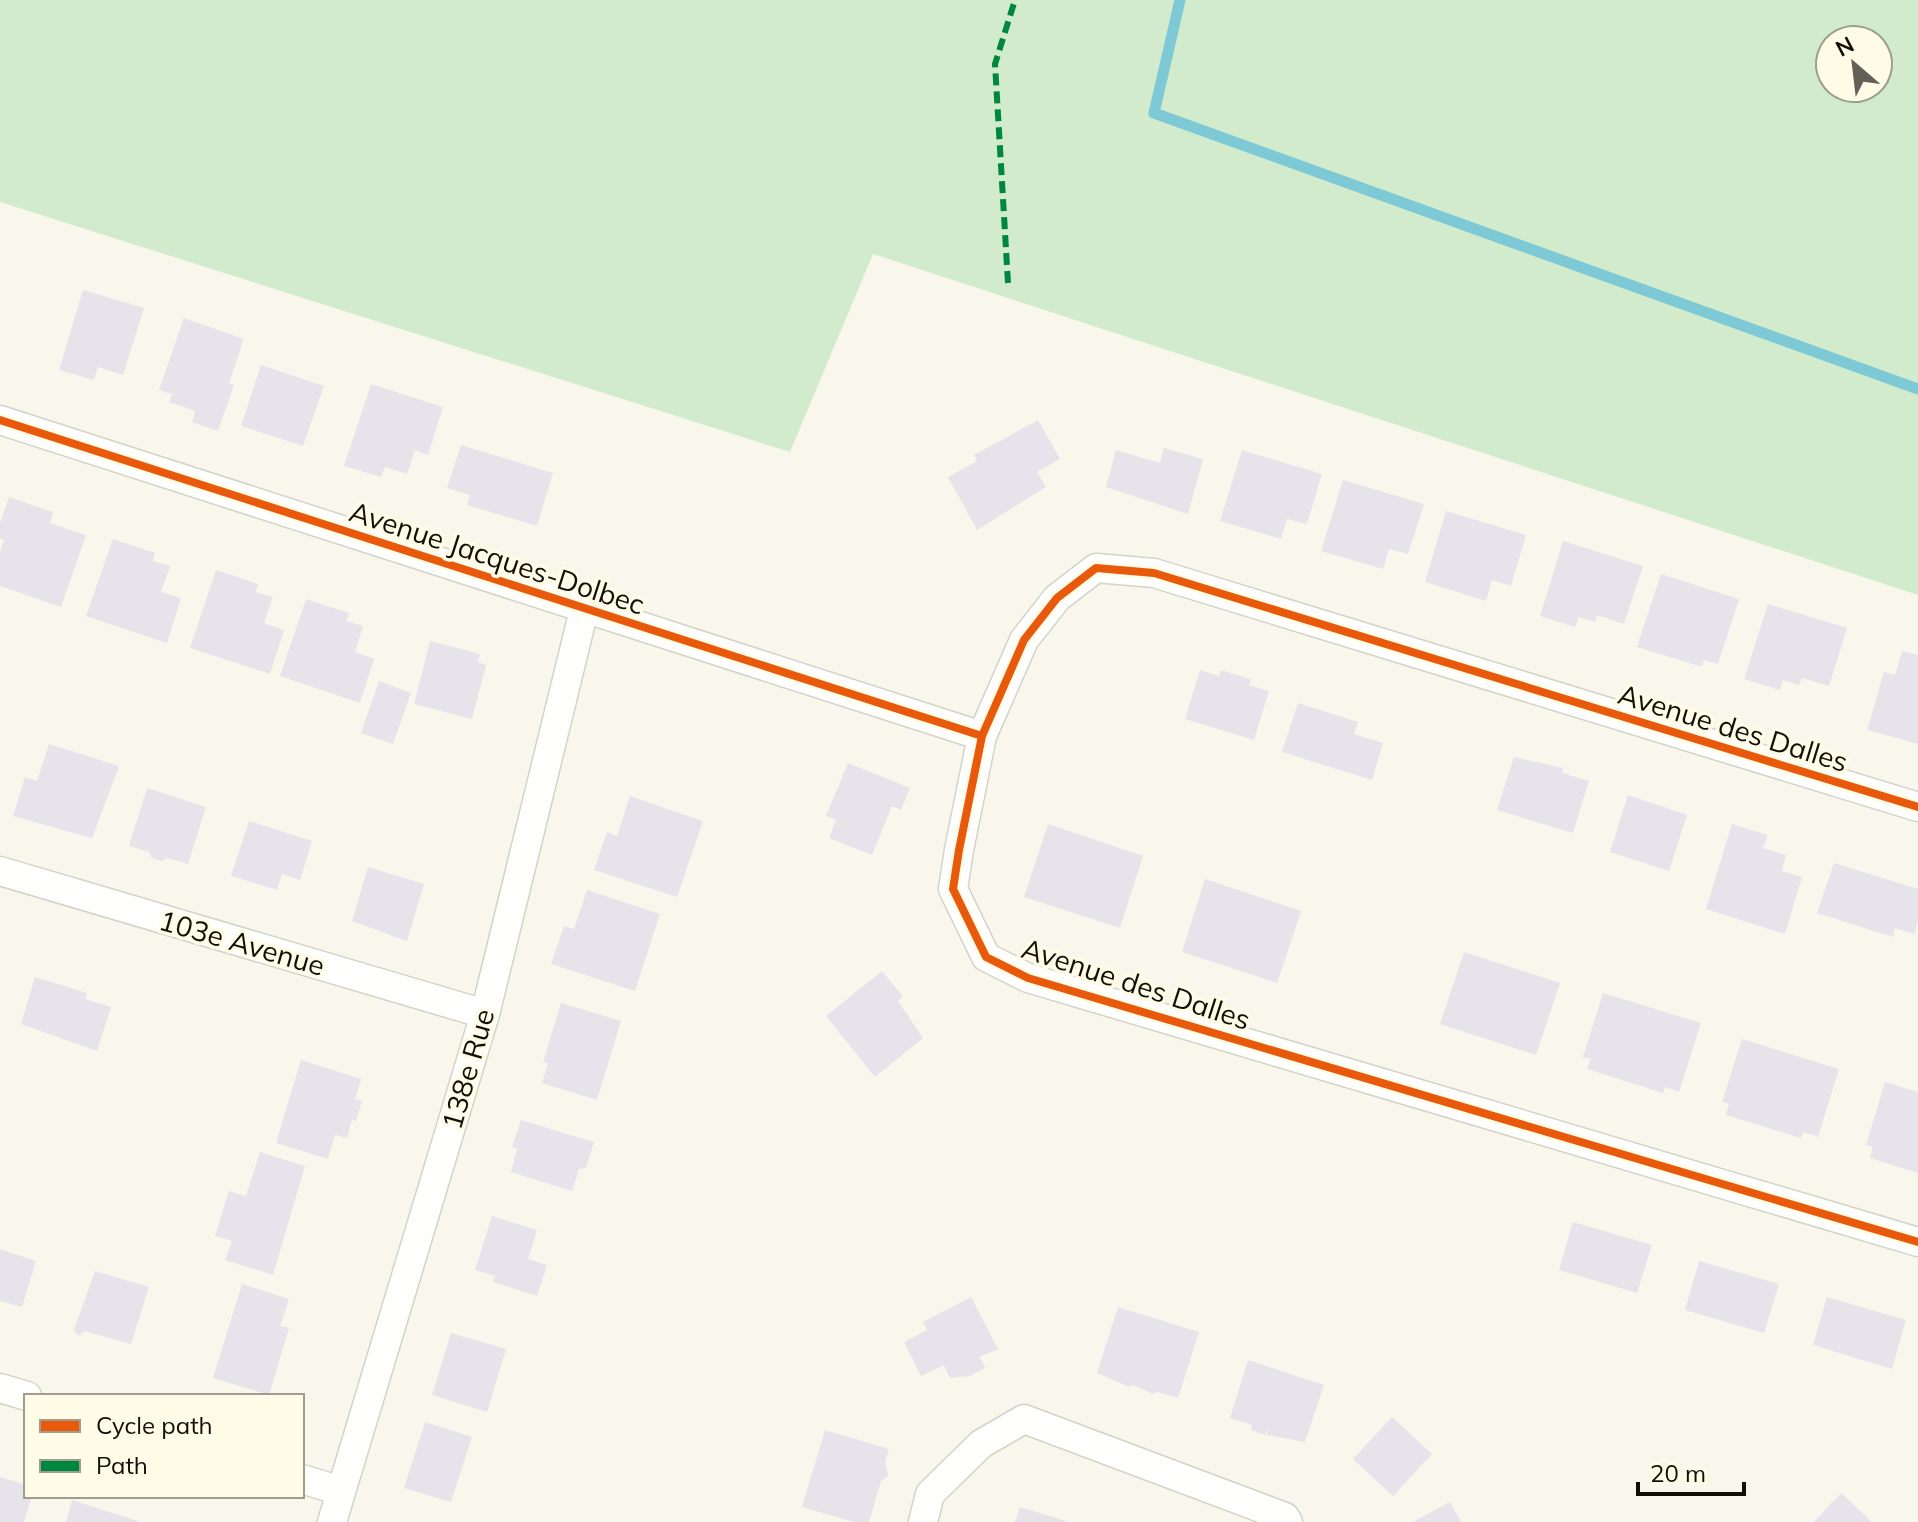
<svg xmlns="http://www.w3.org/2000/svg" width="1918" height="1522" font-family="Mulish,sans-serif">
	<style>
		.green { fill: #d2ebcc; fill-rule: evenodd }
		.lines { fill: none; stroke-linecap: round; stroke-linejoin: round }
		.stream { stroke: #7dc9d5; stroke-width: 11 }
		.building { fill: #e6e3ea }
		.minor-casing { stroke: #d4d3c9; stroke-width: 31 }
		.minor { stroke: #fefefc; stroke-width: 28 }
		.quiet { stroke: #00873e; stroke-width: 6; stroke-dasharray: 12 6; stroke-linecap: butt }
		.cycleway-casing { stroke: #fefbe7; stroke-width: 13 }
		.cycleway { stroke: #e8590c; stroke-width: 8 }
		.labels { text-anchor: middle; stroke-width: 7; stroke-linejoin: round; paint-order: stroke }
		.street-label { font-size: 28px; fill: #110f07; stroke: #fefbe7 }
	</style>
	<rect width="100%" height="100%" fill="#f9f7ec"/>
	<path class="green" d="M0 0H1918V595L873 254 790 452 0 202ZM1830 40H1878V88H1830Z"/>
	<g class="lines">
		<path class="stream" d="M1180 0 1154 113 1918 389"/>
	</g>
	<g class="building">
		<path d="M83 290 144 308 123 375 98 367 94 380 59 370Z"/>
		<path d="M184 318 244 339 229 383 234 385 218 431 192 422 195 411 169 402 172 394 159 390Z"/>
		<path d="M261 365 324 386 303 446 241 426Z"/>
		<path d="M371 384 443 407 428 455 415 450 407 474 385 467 381 477 344 466Z"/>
		<path d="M1038 420 1060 459 1037 472 1046 487 977 530 948 477 977 461 974 455Z"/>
		<path d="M461 445 553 473 537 526 467 505 470 495 447 488Z"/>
		<path d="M1164 448 1203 459 1188 514 1106 487 1116 450 1160 463Z"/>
		<path d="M1242 450 1322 474 1307 524 1287 519 1281 539 1220 521Z"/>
		<path d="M1343 480 1424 504 1408 554 1389 549 1383 569 1321 551Z"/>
		<path d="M9 497 53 512 50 523 86 535 61 607 0 586V552L4 540 0 539V523Z"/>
		<path d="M1446 511 1526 535 1511 586 1492 580 1486 601 1425 582Z"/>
		<path d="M113 539 155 553 153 561 170 566 161 592 181 598 167 643 86 616Z"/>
		<path d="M1563 541 1643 566 1624 624 1597 615 1595 622 1579 617 1575 627 1540 616Z"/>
		<path d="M216 570 258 584 256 592 273 597 264 623 284 630 270 674 190 648Z"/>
		<path d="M1661 574 1739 599 1718 664 1704 660 1702 667 1637 647Z"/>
		<path d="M306 599 349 613 346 621 363 626 355 652 374 659 360 703 280 676Z"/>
		<path d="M1768 604 1847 628 1829 686 1802 678 1799 685 1783 680 1780 690 1744 679Z"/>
		<path d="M430 641 480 654 478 662 486 665 472 719 414 704Z"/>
		<path d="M1902 651 1918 655V744L1867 730 1884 672 1895 675Z"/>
		<path d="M1200 670 1219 676 1221 670 1251 679 1249 685 1269 691 1254 740 1185 719Z"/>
		<path d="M379 681 411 693 393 744 361 733Z"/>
		<path d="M1298 703 1358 722 1354 734 1383 743 1372 780 1282 752Z"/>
		<path d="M49 744 119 766 92 838 13 816 25 777 37 781Z"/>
		<path d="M1514 757 1563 768 1562 773 1589 781 1573 833 1497 810Z"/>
		<path d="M848 763 910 788 901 810 892 806 872 855 829 838 836 820 826 816Z"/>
		<path d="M147 788 206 807 188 864 168 858 161 861 152 858 149 852 129 846Z"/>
		<path d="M1628 795 1687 815 1669 871 1610 852Z"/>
		<path d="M630 796 703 821 677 897 594 870 607 832 617 836Z"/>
		<path d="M249 821 312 841 300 880 282 874 277 890 231 876Z"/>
		<path d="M1048 824 1143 856 1120 928 1024 897Z"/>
		<path d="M1732 824 1768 835 1763 848 1786 855 1782 871 1802 877 1785 934 1706 909Z"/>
		<path d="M1834 863 1918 889V921L1914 934 1895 928 1893 937 1817 913Z"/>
		<path d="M368 867 424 884 407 941 352 921Z"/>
		<path d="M1205 879 1301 911 1277 983 1182 952Z"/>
		<path d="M587 890 660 914 635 991 551 964 564 926 574 929Z"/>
		<path d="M1464 952 1560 983 1536 1055 1440 1024Z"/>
		<path d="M882 971 903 997 898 1001 923 1038 875 1077 826 1016Z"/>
		<path d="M35 977 87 993 85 999 111 1007 97 1051 21 1024Z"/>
		<path d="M1603 993 1701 1023 1679 1092 1665 1087 1663 1093 1587 1069 1591 1059 1583 1057Z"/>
		<path d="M561 1003 621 1021 597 1100 542 1083 548 1063 543 1062Z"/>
		<path d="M1742 1039 1839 1069 1818 1137 1803 1132 1801 1138 1726 1115 1729 1104 1722 1102Z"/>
		<path d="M301 1060 361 1079 355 1099 362 1101 356 1121 352 1120 347 1138 335 1135 328 1159 276 1143Z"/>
		<path d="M1885 1082 1918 1092V1173L1870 1158 1873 1147 1866 1145Z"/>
		<path d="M521 1120 594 1142 586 1168 579 1169 572 1191 511 1172 517 1148 512 1147Z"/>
		<path d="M260 1152 305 1166 273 1275 225 1260 232 1241 215 1236 229 1191 246 1196Z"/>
		<path d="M492 1216 537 1230 528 1259 547 1265 537 1296 493 1282 495 1276 475 1270Z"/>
		<path d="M1573 1222 1652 1245 1637 1293 1559 1270Z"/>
		<path d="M0 1249 36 1261 22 1307 0 1301Z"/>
		<path d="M1699 1261 1779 1284 1764 1333 1685 1310Z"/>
		<path d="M95 1271 149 1287 131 1344 85 1331 78 1336 74 1330Z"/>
		<path d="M242 1284 289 1299 280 1326 289 1328 269 1395 213 1378Z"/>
		<path d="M971 1297 998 1349 980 1357 985 1368 970 1376 950 1378 944 1365 921 1376 904 1342 927 1330 923 1322Z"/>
		<path d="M1827 1297 1906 1320 1892 1369 1813 1345Z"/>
		<path d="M1118 1307 1199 1332 1178 1398 1157 1392 1153 1394 1133 1385 1129 1387 1097 1373Z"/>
		<path d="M451 1333 506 1349 487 1412 432 1395Z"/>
		<path d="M1248 1360 1324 1385 1305 1442 1267 1435 1268 1429 1265 1435 1251 1430 1252 1425 1230 1418Z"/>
		<path d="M1392 1417 1432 1454 1393 1496 1353 1459Z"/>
		<path d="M425 1422 472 1437 451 1502 404 1488Z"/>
		<path d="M825 1430 889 1449 885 1461 888 1476 881 1481 869 1522H854L802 1507Z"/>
		<path d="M0 1477 26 1485V1496H32L24 1522H0Z"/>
		<path d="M1841 1493 1872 1522H1814Z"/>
		<path d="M72 1500 138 1521V1522H66Z"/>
		<path d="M1450 1502 1461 1522H1413Z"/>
		<path d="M1020 1507 1066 1521V1522H1015Z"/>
	</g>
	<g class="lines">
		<g class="minor-casing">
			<g id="minor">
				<path d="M0 420 982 736"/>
				<path d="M1918 807 1154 573 1096 568 1057 598 1024 640 982 736 959 850 953 889 986 957 1028 978 1918 1242"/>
				<path d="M0 871 485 1014"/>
				<path d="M0 1388 27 1396"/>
				<path d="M302 1479 341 1491"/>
				<path d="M332 1522 485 1014 584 610"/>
				<path d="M923 1522 930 1494 981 1444 1024 1419 1285 1517 1288 1522"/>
			</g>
		</g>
		<use href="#minor" class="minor"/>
		<path class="quiet" d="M1008 283 995 64 1015 0"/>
		<g class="cycleway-casing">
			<g id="cycleway">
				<path d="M0 420 982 736"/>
				<path d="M1918 807 1154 573 1096 568 1057 598 1024 640 982 736 959 850 953 889 986 957 1028 978 1918 1242"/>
			</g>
		</g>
		<use href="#cycleway" class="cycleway"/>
	</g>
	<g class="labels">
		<g class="street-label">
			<text transform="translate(497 558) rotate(18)" y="10">Avenue Jacques-Dolbec</text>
			<text transform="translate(1733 728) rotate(17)" y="10">Avenue des Dalles</text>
			<text transform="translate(242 943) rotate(16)" y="10">103e Avenue</text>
			<text transform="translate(1136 984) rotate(18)" y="10">Avenue des Dalles</text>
			<text transform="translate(468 1069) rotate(-74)" y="10">138e Rue</text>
		</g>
	</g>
	<rect x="24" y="1394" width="280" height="104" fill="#fefbe7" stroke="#9f9d8d" stroke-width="2"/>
	<rect x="40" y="1420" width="40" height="12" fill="#e8590c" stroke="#9f9d8d" stroke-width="2"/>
	<text x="96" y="1434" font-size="24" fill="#110f07">Cycle path</text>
	<rect x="40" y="1460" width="40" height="12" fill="#00873e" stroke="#9f9d8d" stroke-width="2"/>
	<text x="96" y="1474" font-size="24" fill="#110f07">Path</text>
	<g transform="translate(1854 64) rotate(332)"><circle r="38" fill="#fefbe7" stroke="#9f9d8d" stroke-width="2"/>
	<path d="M0-6L14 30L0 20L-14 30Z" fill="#626057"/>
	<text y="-12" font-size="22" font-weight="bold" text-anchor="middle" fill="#110f07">N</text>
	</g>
	<path d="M1638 1482v12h106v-12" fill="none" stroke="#110f07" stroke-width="4"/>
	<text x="1650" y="1482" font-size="24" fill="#110f07" stroke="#fefbe7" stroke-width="6" paint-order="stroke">20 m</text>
</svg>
